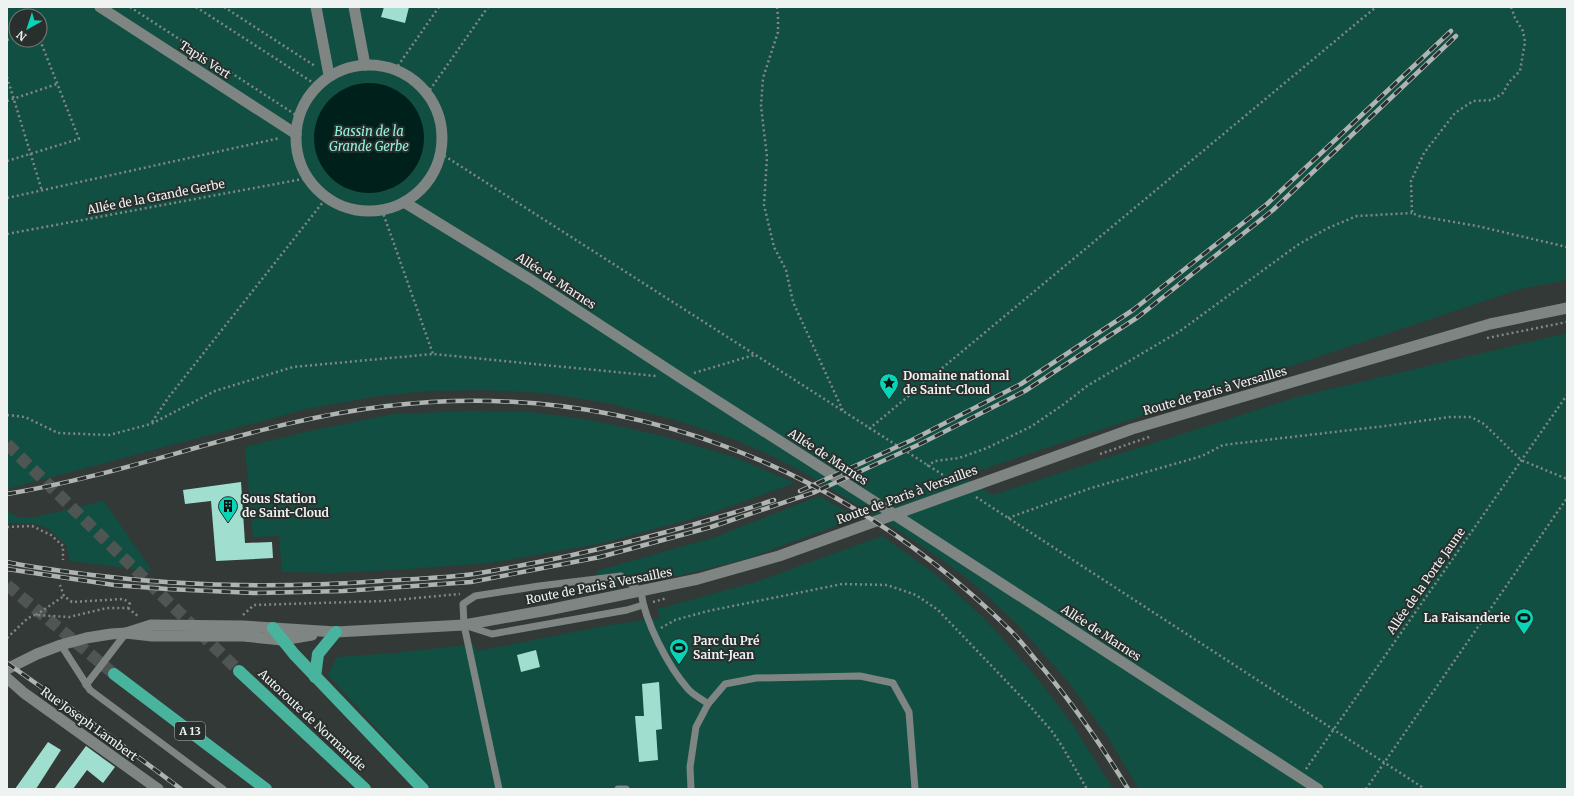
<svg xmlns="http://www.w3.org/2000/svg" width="1574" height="796" font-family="Merriweather,serif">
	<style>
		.green { fill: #114f43; fill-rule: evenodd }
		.water { fill: #00211b }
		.building { fill: #a0dfcf }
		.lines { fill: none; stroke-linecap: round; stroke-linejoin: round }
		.motorway-tunnel { stroke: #4f5553; stroke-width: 12; stroke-dasharray: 12 6; stroke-linecap: butt }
		.path { stroke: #818785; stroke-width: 2.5; stroke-dasharray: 2 3; stroke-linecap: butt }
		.service { stroke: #7e8583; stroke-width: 7 }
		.minor { stroke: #7e8583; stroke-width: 11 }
		.secondary { stroke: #7e8583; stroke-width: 11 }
		.motorway { stroke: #48b49d; stroke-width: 12 }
		.rail-casing { stroke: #afb3b2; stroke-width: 4.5 }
		.rail { stroke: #292f2d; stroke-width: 3; stroke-dasharray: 9; stroke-linecap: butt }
		.labels { text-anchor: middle; stroke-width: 4; stroke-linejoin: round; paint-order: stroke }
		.shield { fill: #292f2d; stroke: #b3b8b6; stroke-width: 1 }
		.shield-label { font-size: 11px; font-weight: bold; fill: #eef2f1 }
		.street-label { font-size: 12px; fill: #eef2f1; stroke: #292f2d }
		.poi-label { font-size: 12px; font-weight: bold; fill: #eef2f1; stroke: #292f2d; text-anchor: start }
		.water-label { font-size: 13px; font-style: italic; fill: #93f4dd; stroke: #292f2d }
	</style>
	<rect width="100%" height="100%" fill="#333937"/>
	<g class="green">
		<path d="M7 7H1567V280L1520 289 963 476 992 495 1297 397 1567 333V789H1139L1107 736 1070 684 1017 624 973 583 941 559 895 528 805 473 770 455 733 439 672 419 603 402 542 393 484 390 429 391 378 396 307 409 7 489ZM16 16H40V40H16Z"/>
		<path d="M471 411 530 412 591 420 663 436 734 457 795 483 706 515 599 544 490 563 409 569 332 573 282 572 279 536 253 537 245 447 309 431 393 414Z"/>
		<path d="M819 496 858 518 743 560 648 583H602L596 571 715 537Z"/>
		<path d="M104 501 152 571 70 561 66 545 49 529 37 524 7 523V511L17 517H35Z"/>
		<path d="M882 536 934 573 985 619 1033 673 1071 722 1113 789H432L328 675 337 657 395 653 474 644 477 651 609 625 660 618 657 609 756 582Z"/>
	</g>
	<circle class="water" cx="369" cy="138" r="55"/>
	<g class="building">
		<path d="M384 7H409L405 23 381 17Z"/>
		<path d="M241 482 245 543 272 542 273 558 216 561 211 501 185 504 183 490Z"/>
		<path d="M536 650 540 667 521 672 517 655Z"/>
		<path d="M659 682 662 729 656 730 658 760 639 762 635 716H644L642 684Z"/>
		<path d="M48 742 61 750 36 789H15Z"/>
		<path d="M86 746 115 767 103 783 87 770 73 789H54Z"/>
	</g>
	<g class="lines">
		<g class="motorway-tunnel">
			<path d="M7 444 239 671"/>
			<path d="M7 585 114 674"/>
		</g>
		<g class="path">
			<path d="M130 7 299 117"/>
			<path d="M196 7 318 86"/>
			<path d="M224 7 315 66"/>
			<path d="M777 7 778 17V32L763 78 761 106 767 157 764 205 774 247 786 270 793 302 844 413"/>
			<path d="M1511 7 1515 18 1523 31 1525 42 1520 71 1509 82 1503 93 1492 100 1473 101 1455 113 1424 153 1411 181 1412 213 1419 216 1477 226 1567 247"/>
			<path d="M7 40 16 37"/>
			<path d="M395 70 439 7"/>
			<path d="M7 77 42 191"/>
			<path d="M427 94 488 7"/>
			<path d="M7 101 57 84"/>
			<path d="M440 153 954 482"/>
			<path d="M7 161 79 139 40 40"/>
			<path d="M7 198 280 138"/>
			<path d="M382 210 433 354"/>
			<path d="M7 234 308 178"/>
			<path d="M1487 338 1567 322"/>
			<path d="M694 373 754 355"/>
			<path d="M7 415 25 417 58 433 109 435 151 424 215 391 293 367 433 354 656 376"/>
			<path d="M152 422 168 398 327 197"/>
			<path d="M869 429 1376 7"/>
			<path d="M1100 454 1152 436"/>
			<path d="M927 466 935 461 959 458 987 448 1032 426 1064 404 1087 386 1180 331 1299 244 1328 228 1357 216 1412 213"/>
			<path d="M976 497 1425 789"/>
			<path d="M1008 518 1091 488 1202 456 1223 445 1385 426 1450 417H1471L1484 424 1521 460 1567 479"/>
			<path d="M7 527 32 526 51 535 63 546V560"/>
			<path d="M653 602 667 598"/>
			<path d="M128 608 139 617"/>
			<path d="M36 615 64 596"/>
			<path d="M243 615 254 605 384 601 460 594"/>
			<path d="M661 628 675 620 708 611 842 584 887 585 916 595 938 610 1028 704 1051 730 1062 746 1087 789"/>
			<path d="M7 638 28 618 35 615 69 617 107 608H128L130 604 127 601 123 599 72 602 64 596 60 585"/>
			<path d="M1306 769 1567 395"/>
			<path d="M1366 789 1567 498"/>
		</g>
		<g class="service">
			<path d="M467 626 492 634 627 610 643 605"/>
			<path d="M61 645 90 690 223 789"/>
			<path d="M86 685 126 633"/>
			<path d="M499 789 464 625 463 604 475 596 539 586 621 576 641 592C645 622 668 666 688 689 693 695 702 699 708 704"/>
			<path d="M618 789H626"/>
			<path d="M691 789 690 767 696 727 708 704 725 684 756 678 860 676 893 683 909 712 915 789"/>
		</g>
		<g class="minor">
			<path d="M100 7 296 134"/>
			<path d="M316 7 329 75"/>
			<path d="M354 7 365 65"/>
			<circle cx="369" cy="138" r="73"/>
			<path d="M404 202 531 280 681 378 906 522 1318 789"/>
			<path d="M7 678 24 693 158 789"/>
		</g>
		<g class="secondary">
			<path d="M126 633 151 625 243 626 336 632 464 625 548 610 698 579 779 556 1132 429 1490 324 1567 308"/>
			<path d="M7 669 37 654 61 645 86 638 111 634 126 633 152 636H243L282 640 312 635"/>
		</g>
		<g class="motorway">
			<path d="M273 628 294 654 423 789"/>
			<path d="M239 671 365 789"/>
			<path d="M114 674 266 789"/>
			<path d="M315 677 318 654 336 632"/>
		</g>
		<g class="rail-casing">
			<g id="rail">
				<path d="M800 491 912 440 1021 384 1133 310 1267 204 1451 31"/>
				<path d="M7 494C135 473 257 421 387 406 622 378 843 466 1010 630 1019 639 1027 649 1035 659 1070 699 1100 743 1128 789"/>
				<path d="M7 562C35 568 63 571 92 575 188 587 284 588 381 581 412 579 444 578 474 574 576 557 676 532 774 500"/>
				<path d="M7 569 114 585 167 589 254 593 343 591 471 582 600 557 711 527 815 492 920 444 1025 391 1138 317 1273 210 1456 36"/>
				<path d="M7 663 95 725 181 789"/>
			</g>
		</g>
		<use href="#rail" class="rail"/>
	</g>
	<defs>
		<g id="sight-pin" transform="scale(1)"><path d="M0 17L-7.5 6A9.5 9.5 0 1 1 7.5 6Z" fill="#07d5b6" stroke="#292f2d"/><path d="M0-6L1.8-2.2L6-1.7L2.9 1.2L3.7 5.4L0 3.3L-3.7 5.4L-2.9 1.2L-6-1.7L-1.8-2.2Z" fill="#111"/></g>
		<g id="building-pin" transform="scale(1)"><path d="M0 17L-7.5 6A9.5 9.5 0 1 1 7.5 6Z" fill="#07d5b6" stroke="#292f2d"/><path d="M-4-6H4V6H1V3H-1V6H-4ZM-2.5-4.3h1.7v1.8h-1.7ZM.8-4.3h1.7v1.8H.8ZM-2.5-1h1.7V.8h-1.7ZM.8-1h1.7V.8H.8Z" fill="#111"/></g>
		<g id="stadium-pin" transform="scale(1)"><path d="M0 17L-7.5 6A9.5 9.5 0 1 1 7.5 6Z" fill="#07d5b6" stroke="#292f2d"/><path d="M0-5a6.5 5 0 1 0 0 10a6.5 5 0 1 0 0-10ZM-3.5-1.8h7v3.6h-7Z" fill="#111"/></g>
	</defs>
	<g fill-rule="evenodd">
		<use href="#sight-pin" x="889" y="383"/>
		<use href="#building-pin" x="228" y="506"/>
		<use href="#stadium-pin" x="1524" y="618"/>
		<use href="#stadium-pin" x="679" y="648"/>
	</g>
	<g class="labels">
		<rect class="shield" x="175" y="722" width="30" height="18" rx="3"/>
		<g class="shield-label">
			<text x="190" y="735">A 13</text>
		</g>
		<g class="street-label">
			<text transform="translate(205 60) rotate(33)" y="4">Tapis Vert</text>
			<text transform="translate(156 197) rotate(-11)" y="4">Allée de la Grande Gerbe</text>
			<text transform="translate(556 281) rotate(33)" y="4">Allée de Marnes</text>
			<text transform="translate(1215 391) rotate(-16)" y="4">Route de Paris à Versailles</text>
			<text transform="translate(828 457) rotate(33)" y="4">Allée de Marnes</text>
			<text transform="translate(907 495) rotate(-20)" y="4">Route de Paris à Versailles</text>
			<text transform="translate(1426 581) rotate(-55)" y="4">Allée de la Porte Jaune</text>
			<text transform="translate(599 586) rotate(-11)" y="4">Route de Paris à Versailles</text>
			<text transform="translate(1101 633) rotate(33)" y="4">Allée de Marnes</text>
			<text transform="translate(312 720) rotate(43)" y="4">Autoroute de Normandie</text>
			<text transform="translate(89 724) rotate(36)" y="4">Rue Joseph Lambert</text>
		</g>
		<g class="poi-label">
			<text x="903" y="380">Domaine national<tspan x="903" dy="14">de Saint-Cloud</tspan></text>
			<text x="242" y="503">Sous Station<tspan x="242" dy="14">de Saint-Cloud</tspan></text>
			<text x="1510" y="622" text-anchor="end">La Faisanderie</text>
			<text x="693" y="645">Parc du Pré<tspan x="693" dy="14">Saint-Jean</tspan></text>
		</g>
		<g class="water-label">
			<text x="369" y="136">Bassin de la<tspan x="369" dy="15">Grande Gerbe</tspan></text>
		</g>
	</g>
	<rect width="1574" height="796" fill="none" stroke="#eef2f1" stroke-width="16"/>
	<g transform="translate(28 28) rotate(219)"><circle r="19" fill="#292f2d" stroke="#787d7b"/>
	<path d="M0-3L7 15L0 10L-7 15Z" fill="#07d5b6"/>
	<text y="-6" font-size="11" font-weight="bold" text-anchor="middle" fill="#eef2f1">N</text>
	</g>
</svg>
